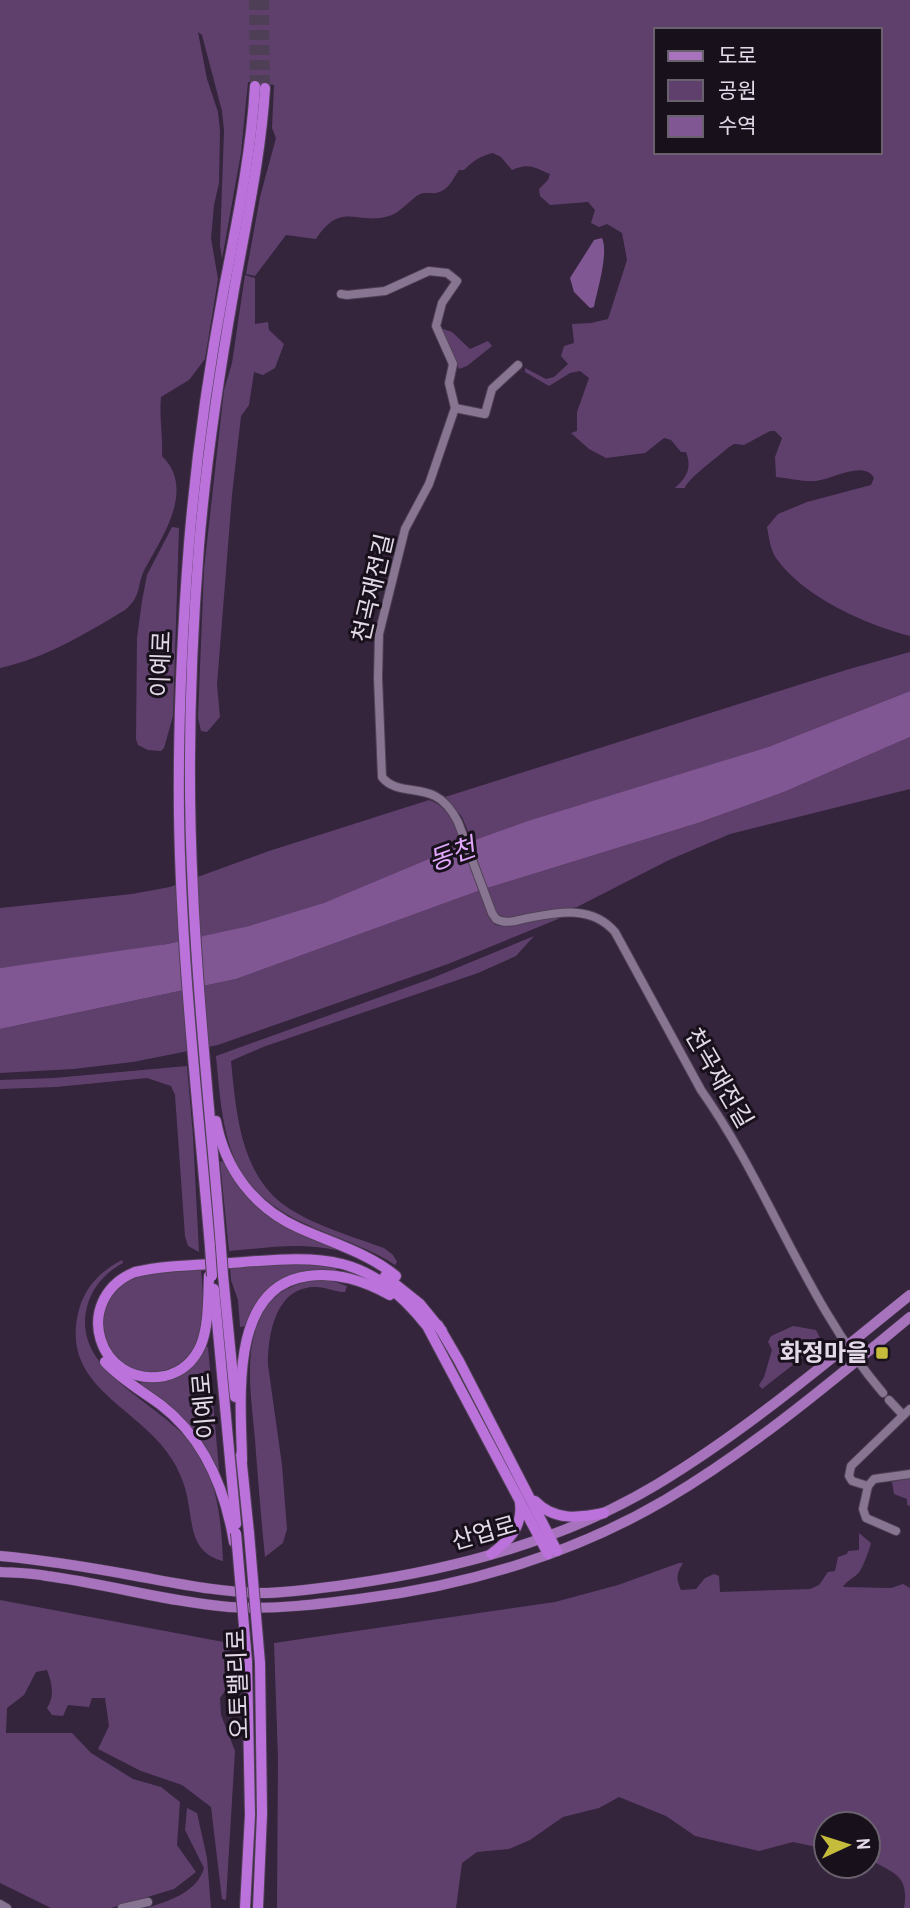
<svg xmlns="http://www.w3.org/2000/svg" width="910" height="1908" font-family="'Archivo Narrow','Noto Sans KR',sans-serif">
	<style>
		.green { fill: #5f406d; fill-rule: evenodd }
		.water { fill: #805792 }
		.lines { fill: none; stroke-linecap: round; stroke-linejoin: round }
		.highway-tunnel { stroke: #4e3f56; stroke-width: 10; stroke-dasharray: 10 5; stroke-linecap: butt }
		.minor-casing { stroke: #504156; stroke-width: 10 }
		.major-casing { stroke: #504156; stroke-width: 11 }
		.highway-casing { stroke: #504156; stroke-width: 12 }
		.minor { stroke: #887591; stroke-width: 8 }
		.major { stroke: #a773bd; stroke-width: 10 }
		.highway { stroke: #bb72db; stroke-width: 10 }
		.highway-bridge-casing { stroke: #504156; stroke-width: 12; stroke-linecap: butt }
		.highway-bridge { stroke: #bb72db; stroke-width: 10 }
		.poi-dot { fill: #c6bc3c; stroke: #18111b; stroke-width: 2.5 }
		.labels { text-anchor: middle; stroke-width: 6; stroke-linejoin: round; paint-order: stroke }
		.street-label { font-size: 24px; fill: #e3d9e8; stroke: #18111b }
		.poi-label { font-size: 24px; font-weight: bold; fill: #e3d9e8; stroke: #18111b; text-anchor: end }
		.water-label { font-size: 26px; font-style: italic; fill: #e1a7fc; stroke: #18111b }
	</style>
	<rect width="100%" height="100%" fill="#34243c"/>
	<g class="green">
		<path d="M0 0H910V636C866 625 802 596 776 558 770 549 769 537 767 527L778 514 807 502 871 485 874 478C864 460 833 479 816 481 803 482 789 478 776 477L775 457 782 438 775 431H770L744 445 734 444 729 447C719 456 687 479 685 488H675C687 477 692 468 686 452H681L671 440 664 438 645 453 606 458 589 449 571 433 577 431V412L589 378 580 371 570 373 549 386 525 372V368L546 379 554 377 568 364 561 356 564 346 574 343 572 324 591 323 608 319 627 260 622 233 607 224 599 227 591 223 595 210 588 202 550 205 540 196 539 189 548 180 550 174C536 168 529 162 512 170L501 157 493 153C480 156 473 161 464 170H459C453 179 448 191 436 193 431 194 425 192 420 194 409 200 402 212 389 216 356 226 342 200 316 239L286 235 255 276 246 274 260 197 276 138 272 128 274 85 248 82 241 153 222 259 220 245 224 130 222 111 202 35 198 32 207 79 218 112 220 131 219 183 214 205 211 238 218 279 205 359 189 380 161 397C159 417 163 436 162 456 195 488 164 534 146 567 136 584 143 595 125 610 85 634 46 658 0 668ZM656 30H880V152H656Z"/>
		<path d="M245 275 255 278V324L268 322 269 330 284 344 275 368 263 375 254 372 249 405 241 416 232 495 217 685 220 717 207 732 201 731 198 718 204 569 224 390 232 363Z"/>
		<path d="M440 328 452 332 470 349 488 341 492 346 467 366 459 369Z"/>
		<path d="M172 527 179 528 173 716 164 748 161 751 148 750 138 745 136 739 137 638 142 601 147 575Z"/>
		<path d="M910 652V691L768 747 472 841 462 817 445 797 846 670Z"/>
		<path d="M910 737V789L730 834 669 860 577 907 510 918 489 913 494 924 499 926 558 916V919L448 964 218 1045 133 1062 73 1069 0 1073V1029L236 979 481 890 698 823 784 792Z"/>
		<path d="M429 800C448 806 457 827 464 844 418 865 372 886 325 903 221 940 109 954 0 968V908L132 894 170 887 269 851Z"/>
		<path d="M534 936 516 956 478 973 263 1047 231 1061C236 1110 240 1173 284 1205 310 1224 353 1237 384 1248L393 1255 397 1262 395 1265C371 1249 343 1240 317 1229 227 1192 224 1143 216 1056L430 979Z"/>
		<path d="M187 1066 193 1136 199 1252 188 1246 185 1236 175 1095 171 1086 147 1078 56 1087 0 1089V1080L54 1078Z"/>
		<path d="M223 1161C250 1213 287 1223 337 1248L336 1250C300 1242 265 1248 229 1251L220 1162Z"/>
		<path d="M122 1260 123 1263C106 1272 92 1287 87 1307 70 1376 168 1403 198 1453 219 1489 221 1520 223 1561 190 1553 193 1524 187 1496 185 1486 181 1476 176 1466 144 1406 55 1390 80 1306 87 1285 102 1270 122 1260Z"/>
		<path d="M290 1262 337 1267 336 1272 288 1278 246 1326 240 1327 238 1300 231 1280 230 1268Z"/>
		<path d="M201 1270C203 1294 206 1322 196 1345 182 1376 135 1381 114 1355 107 1348 104 1334 100 1325L112 1290 135 1275Z"/>
		<path d="M314 1280 333 1281 347 1286 345 1292C334 1292 324 1286 313 1287 275 1289 268 1335 268 1365L282 1465 287 1529 283 1543 265 1557C261 1518 258 1479 255 1440 252 1401 243 1356 260 1318 270 1295 290 1285 314 1280Z"/>
		<path d="M793 1326 816 1330 821 1340 816 1347 762 1389 759 1385 764 1377 772 1350 768 1342 771 1336Z"/>
		<path d="M204 1347H208L219 1469 217 1470C200 1431 173 1405 138 1383L171 1379Z"/>
		<path d="M910 1478V1506L907 1505V1499L894 1494 892 1482Z"/>
		<path d="M859 1533 871 1543C870 1548 863 1567 860 1571 855 1578 847 1580 843 1587L891 1588 903 1584 910 1588V1908H904C910 1873 891 1873 868 1858V1824H826V1849L793 1842 759 1851 695 1836 666 1816 619 1797 599 1808 563 1817 530 1840 509 1849 477 1852 462 1863 456 1908H277L278 1758 274 1643 555 1602 618 1585 679 1563H683C676 1574 676 1579 681 1590L696 1589 705 1578 714 1574 719 1576 720 1592 810 1589 819 1585 828 1572 835 1571 838 1557 847 1554 848 1551 859 1550Z"/>
		<path d="M0 1600 229 1643 231 1683 220 1698 221 1715 235 1751 226 1900 222 1899 211 1807 182 1785 141 1771 98 1749 109 1726 105 1698H92L89 1707 68 1705 63 1716 52 1715 47 1708C55 1696 52 1683 47 1670L36 1672 24 1695 7 1708 6 1733H72L91 1753 133 1779 161 1787 180 1802 177 1845 196 1872 174 1889 111 1908H51L0 1883Z"/>
		<path d="M187 1808 197 1813 207 1858 211 1908H146C170 1901 197 1892 204 1868L185 1830Z"/>
	</g>
	<g class="water">
		<path d="M602 238C609 254 597 290 594 307L590 308 574 292 570 278 594 240Z"/>
		<path d="M910 691V737L784 792 698 823 481 890 236 979 0 1029V968L167 944 249 926 324 903 472 841 528 821 768 747Z"/>
	</g>
	<g class="lines">
		<g class="highway-tunnel">
			<path d="M254 0 255 86"/>
			<path d="M264 0 265 88"/>
		</g>
		<g class="minor-casing">
			<g id="minor">
				<path d="M341 294 347 295 385 291 429 271 447 273 457 281 442 303 436 326 453 364 449 383 455 408 429 484 405 529 379 634 378 678 382 777C394 793 418 787 435 796 445 801 453 812 458 822L492 913 496 919C507 925 517 920 528 918 559 912 592 905 615 932L701 1090C769 1186 806 1303 883 1393"/>
				<path d="M455 408 485 414 492 389 518 365"/>
				<path d="M889 1400 903 1415"/>
				<path d="M910 1409 851 1466 849 1476 852 1481 868 1486 874 1479 910 1474"/>
				<path d="M868 1486 863 1509 866 1518 896 1531"/>
				<path d="M0 1904 7 1908"/>
				<path d="M122 1908 148 1902"/>
			</g>
		</g>
		<g class="major-casing">
			<g id="major">
				<path d="M0 1556C44 1560 87 1567 131 1575 176 1583 221 1593 267 1593 295 1592 323 1588 351 1584 457 1569 564 1540 656 1485 746 1431 828 1361 910 1295"/>
				<path d="M0 1572C16 1573 32 1573 47 1576 108 1584 168 1602 229 1607 275 1610 321 1604 366 1598 469 1585 575 1553 665 1500 753 1448 831 1382 910 1317"/>
			</g>
		</g>
		<g class="highway-casing">
			<g id="highway">
				<path d="M216 1121C225 1169 254 1208 299 1228 332 1243 368 1253 396 1276"/>
				<path d="M210 1247C198 1103 181 959 179 814 178 724 182 634 189 544 196 459 208 373 224 288 237 221 251 155 255 86"/>
				<path d="M221 1248C212 1129 198 1010 193 891 187 776 190 661 199 546 206 460 219 375 234 290 246 222 261 156 265 88"/>
				<path d="M223 1275 235 1397"/>
				<path d="M209 1276C208 1299 209 1324 201 1345 194 1361 182 1372 165 1376 98 1389 70 1299 135 1272 166 1265 199 1265 231 1263 320 1256 366 1250 427 1326L548 1554"/>
				<path d="M385 1276 420 1304 442 1331"/>
				<path d="M214 1289 236 1524"/>
				<path d="M438 1325 459 1361 557 1551"/>
				<path d="M105 1362C122 1380 142 1391 161 1405 204 1438 225 1489 234 1542"/>
				<path d="M241 1455 249 1533"/>
				<path d="M242 1460C241 1402 228 1286 308 1276 338 1272 364 1281 390 1295"/>
				<path d="M535 1501C554 1521 579 1518 604 1513"/>
				<path d="M491 1554C509 1541 523 1526 520 1503"/>
				<path d="M245 1908 250 1815 247 1661"/>
				<path d="M258 1908 262 1814 260 1663"/>
			</g>
		</g>
		<use href="#minor" class="minor"/>
		<use href="#major" class="major"/>
		<use href="#highway" class="highway"/>
		<g class="highway-bridge-casing">
			<g id="highway-bridge">
				<path d="M210 1247 212 1276"/>
				<path d="M221 1248 223 1275"/>
				<path d="M236 1533 247 1661"/>
				<path d="M249 1533 260 1663"/>
			</g>
		</g>
		<use href="#highway-bridge" class="highway-bridge"/>
	</g>
	<rect class="poi-dot" x="875" y="1346" width="14" height="14" rx="3.5"/>
	<g class="labels">
		<g class="street-label">
			<text transform="translate(373 588) rotate(-77)" y="8">천곡재전길</text>
			<text transform="translate(161 664) rotate(-88)" y="8">이예로</text>
			<text transform="translate(719 1078) rotate(60)" y="8">천곡재전길</text>
			<text transform="translate(204 1406) rotate(-95)" y="8">이예로</text>
			<text transform="translate(484 1533) rotate(-16)" y="8">산업로</text>
			<text transform="translate(238 1684) rotate(-92)" y="8">오토밸리로</text>
		</g>
		<g class="poi-label">
			<text x="868" y="1361">화정마을</text>
		</g>
		<g class="water-label">
			<text transform="translate(452 854) rotate(-20)" y="9">동천</text>
		</g>
	</g>
	<rect x="654" y="28" width="228" height="126" fill="#18111b" stroke="#69616d" stroke-width="2"/>
	<rect x="668" y="51" width="35" height="10" fill="#a773bd" stroke="#69616d" stroke-width="2"/>
	<text x="718" y="63" font-size="21" fill="#e3d9e8">도로</text>
	<rect x="668" y="80" width="35" height="21" fill="#5f406d" stroke="#69616d" stroke-width="2"/>
	<text x="718" y="98" font-size="21" fill="#e3d9e8">공원</text>
	<rect x="668" y="116" width="35" height="21" fill="#805792" stroke="#69616d" stroke-width="2"/>
	<text x="718" y="133" font-size="21" fill="#e3d9e8">수역</text>
	<g transform="translate(847 1845) rotate(86)"><circle r="33" fill="#18111b" stroke="#69616d" stroke-width="2"/>
	<path d="M0-5L12 26L0 18L-12 26Z" fill="#c6bc3c"/>
	<text y="-10" font-size="19" font-weight="bold" text-anchor="middle" fill="#e3d9e8">N</text>
	</g>
</svg>
